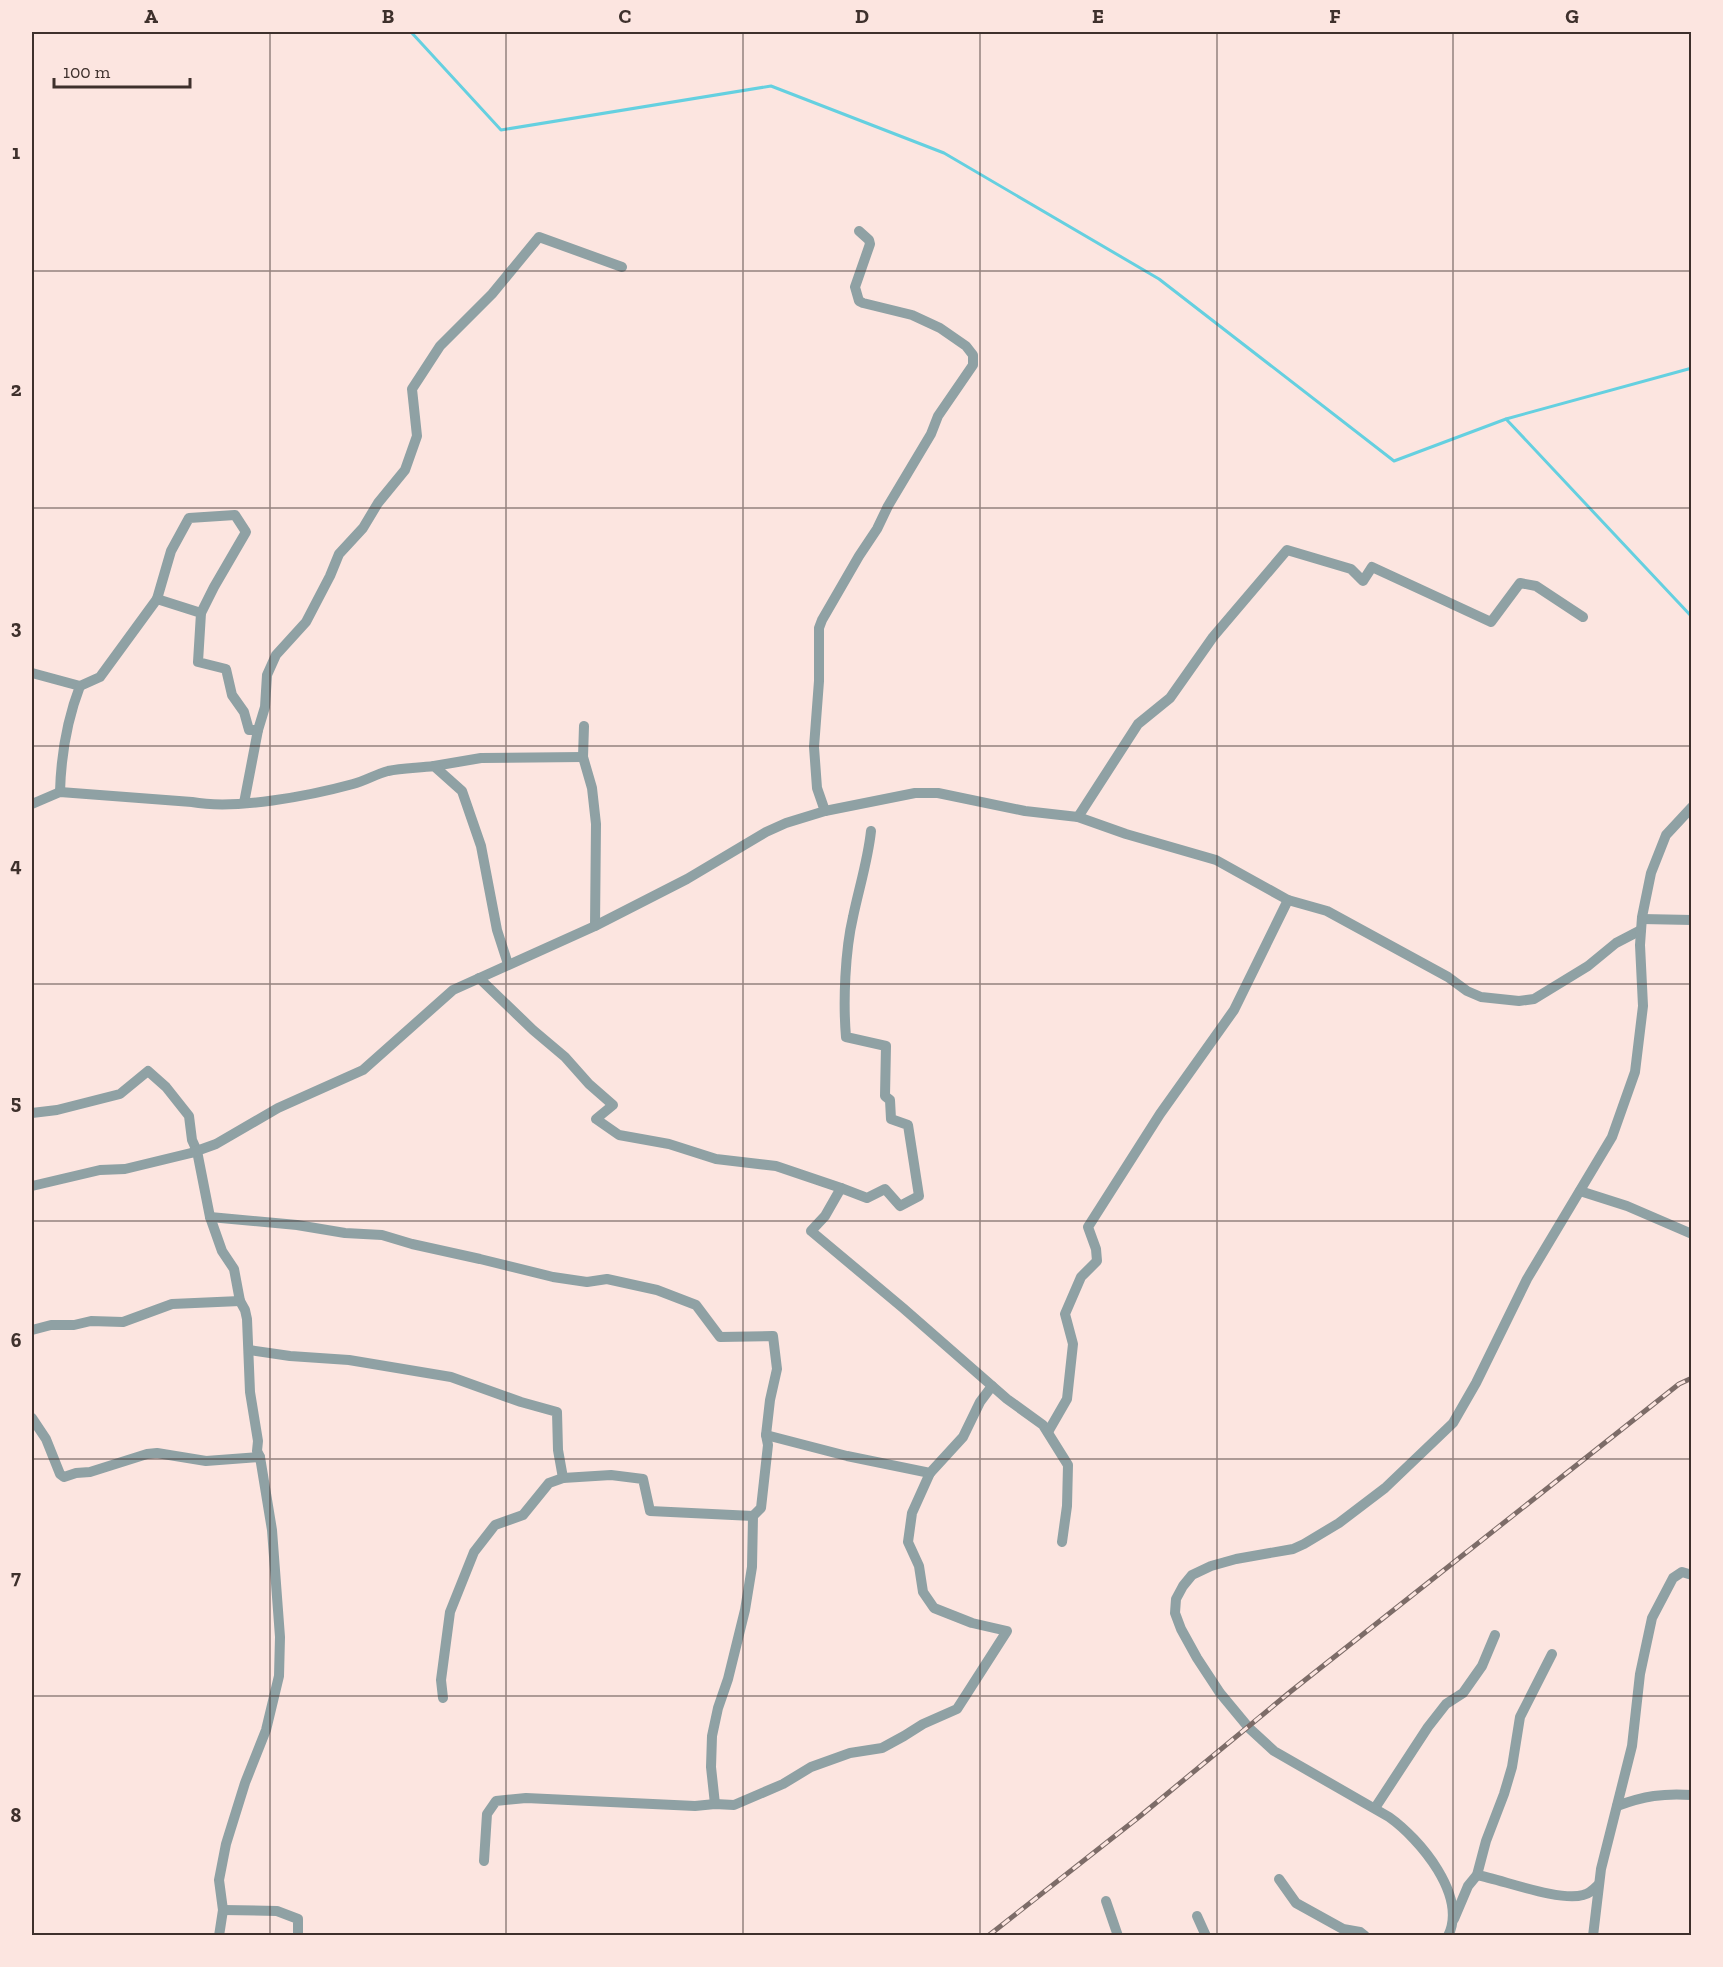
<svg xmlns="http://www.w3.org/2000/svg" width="1723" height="1967" font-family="'Zilla Slab',serif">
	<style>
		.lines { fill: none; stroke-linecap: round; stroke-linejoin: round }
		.stream { stroke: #65d0e0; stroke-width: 3 }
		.minor { stroke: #8fa1a4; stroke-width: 10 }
		.rail-casing { stroke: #7d6c68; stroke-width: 5 }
		.rail { stroke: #fce5e0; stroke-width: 3; stroke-dasharray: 9; stroke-linecap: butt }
		.grid { fill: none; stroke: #3e302c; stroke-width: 1.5; stroke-opacity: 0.55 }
		.neatline { fill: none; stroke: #3e302c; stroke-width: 2 }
		.grid-label { font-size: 20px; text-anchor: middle; font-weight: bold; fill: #3e302c }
	</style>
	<rect width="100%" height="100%" fill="#fce5e0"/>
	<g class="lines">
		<g class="stream">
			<path d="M411 32 501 130 771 86 944 153 1159 279 1394 461 1506 419 1692 368"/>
			<path d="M1506 419 1692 617"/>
		</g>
		<g class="minor">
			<path d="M157 599 171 551 189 518 235 515 246 532 214 587 201 613"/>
			<path d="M32 673 80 686C67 720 61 755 60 792"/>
			<path d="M80 686 100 677 157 599 201 613 198 662 226 669 232 695 244 712 249 730H258"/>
			<path d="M584 726 583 757 592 788 596 824 595 926"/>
			<path d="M434 766 481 758 583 757"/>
			<path d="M244 803 258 730 265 707 267 675 276 655 306 622 330 576 339 554 363 528 378 503 405 470 417 436 412 389 440 346 492 294 539 237 622 267"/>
			<path d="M32 804 60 792 192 802C236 810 309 796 353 784 365 781 376 774 388 771 402 768 419 768 434 766L462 791 481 846 497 930 508 964"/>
			<path d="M825 811 817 788 814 747 819 681V628L822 620 859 556 877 529 888 506 931 434 938 416 973 365V355L966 346 940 328 912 315 863 303 859 301 855 287 870 244 869 240 859 231"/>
			<path d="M1078 817 1138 724 1170 698 1213 637 1287 550 1351 569 1363 581 1372 567 1491 622 1520 583 1536 586 1583 617"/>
			<path d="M871 831C868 860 859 888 853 917 845 951 843 1002 846 1037L886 1046 885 1096 890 1100 891 1119 908 1125 919 1196 900 1206 885 1189 867 1198 841 1188 825 1216 811 1231 903 1308 1007 1399 1043 1425 1068 1465 1067 1506 1062 1542"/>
			<path d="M1642 919 1692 920"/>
			<path d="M479 978 533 1030 565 1057 589 1084 613 1105 596 1119 619 1135 669 1144 716 1159 776 1166 841 1188"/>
			<path d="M32 1113 57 1110 120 1094 148 1071 166 1087 189 1116 192 1140 197 1151 210 1217 222 1251 234 1269 240 1301 245 1310 247 1319 250 1392 258 1441 257 1451 260 1457 272 1530 280 1637 279 1676 266 1730 245 1783 226 1844 219 1880 223 1910 219 1936"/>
			<path d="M32 1186 100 1170 125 1169 191 1153 216 1144 278 1108 363 1070 453 990 595 926 687 879 766 832 786 823 825 811 915 793H938L1025 811 1078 817 1126 834 1216 860 1288 900 1327 911 1448 977 1467 991 1481 997 1519 1001 1534 999 1588 966 1616 943 1641 930"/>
			<path d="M1580 1191 1627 1206 1692 1234"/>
			<path d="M210 1217 297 1225 345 1233 382 1235 412 1244 480 1259 553 1277 587 1282 607 1279 657 1290 696 1305 720 1337 773 1336 777 1369 770 1400 766 1435 768 1445 761 1508 753 1516 650 1511 643 1479 611 1475 563 1478 558 1450 557 1412 521 1402 451 1377 349 1360 290 1356 249 1350"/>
			<path d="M32 1330 51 1325H74L91 1321 123 1322 172 1304 240 1301"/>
			<path d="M32 1418 46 1439 60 1474 64 1477 76 1473 90 1472 147 1454 157 1453 206 1461 260 1457"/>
			<path d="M1048 1432 1067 1399 1073 1344 1065 1314 1081 1277 1097 1261 1096 1249 1088 1227 1160 1114 1234 1010 1288 900"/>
			<path d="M766 1435 847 1456 930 1473 963 1437 980 1402 992 1386"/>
			<path d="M443 1698 441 1680 450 1612 474 1552 495 1525 523 1515 549 1483 563 1478"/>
			<path d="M715 1804 711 1767 712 1736 718 1708 728 1679 745 1610 752 1567 753 1516"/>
			<path d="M1617 1806C1644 1796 1663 1793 1692 1795"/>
			<path d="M1375 1808 1428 1727 1446 1704 1463 1693 1482 1666 1495 1635"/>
			<path d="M484 1861 487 1814 496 1801 526 1798 695 1806 715 1804 734 1805 783 1784 811 1767 850 1753 882 1748 904 1736 923 1724 957 1709 1007 1631 972 1623 934 1608 923 1592 919 1566 908 1542 912 1513 930 1473"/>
			<path d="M1477 1875C1503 1880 1560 1902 1583 1895 1589 1894 1593 1890 1598 1885"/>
			<path d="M1279 1879 1296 1903 1343 1929 1360 1932 1365 1936"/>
			<path d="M1106 1901 1118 1936"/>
			<path d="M223 1910 277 1911 298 1919V1936"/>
			<path d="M1197 1916 1206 1936"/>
			<path d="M1454 1919 1468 1886 1477 1875 1486 1841 1504 1794 1512 1767 1520 1717 1552 1654"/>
			<path d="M1448 1936C1468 1896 1420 1839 1389 1817L1274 1751 1249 1728 1220 1693 1197 1658 1181 1629 1175 1613 1176 1599 1183 1586 1192 1575 1211 1566 1236 1559 1293 1549 1304 1544 1339 1523 1385 1488 1453 1423 1476 1383 1527 1279 1612 1137 1635 1072 1643 1006 1640 945 1642 917 1651 873 1666 835 1692 807"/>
			<path d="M1593 1936 1601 1869 1632 1746 1640 1674 1652 1618 1673 1578 1682 1572 1692 1575"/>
		</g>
		<g class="rail-casing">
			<path id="rail" d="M988 1936 1139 1817 1290 1692 1679 1384 1692 1378"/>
		</g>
		<use href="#rail" class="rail"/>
	</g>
	<path class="grid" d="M270 32V1936M506 32V1936M743 32V1936M980 32V1936M1217 32V1936M1453 32V1936M32 271H1692M32 508H1692M32 746H1692M32 984H1692M32 1221H1692M32 1459H1692M32 1696H1692"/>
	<rect width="1723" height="1967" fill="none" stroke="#fce5e0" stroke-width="66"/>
	<path d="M54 78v9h136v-9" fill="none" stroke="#3e302c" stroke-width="3"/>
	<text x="63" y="78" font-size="18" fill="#3e302c" stroke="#fce5e0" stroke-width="4.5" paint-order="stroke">100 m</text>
	<rect x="33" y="33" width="1657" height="1901" class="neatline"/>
	<g class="grid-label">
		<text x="151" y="23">A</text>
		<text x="388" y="23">B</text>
		<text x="625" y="23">C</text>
		<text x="862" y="23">D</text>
		<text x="1098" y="23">E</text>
		<text x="1335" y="23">F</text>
		<text x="1572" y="23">G</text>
		<text x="16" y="159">1</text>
		<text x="16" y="396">2</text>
		<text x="16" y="634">3</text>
		<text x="16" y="872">4</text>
		<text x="16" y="1109">5</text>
		<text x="16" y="1347">6</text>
		<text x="16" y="1584">7</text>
		<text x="16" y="1822">8</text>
	</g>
</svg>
